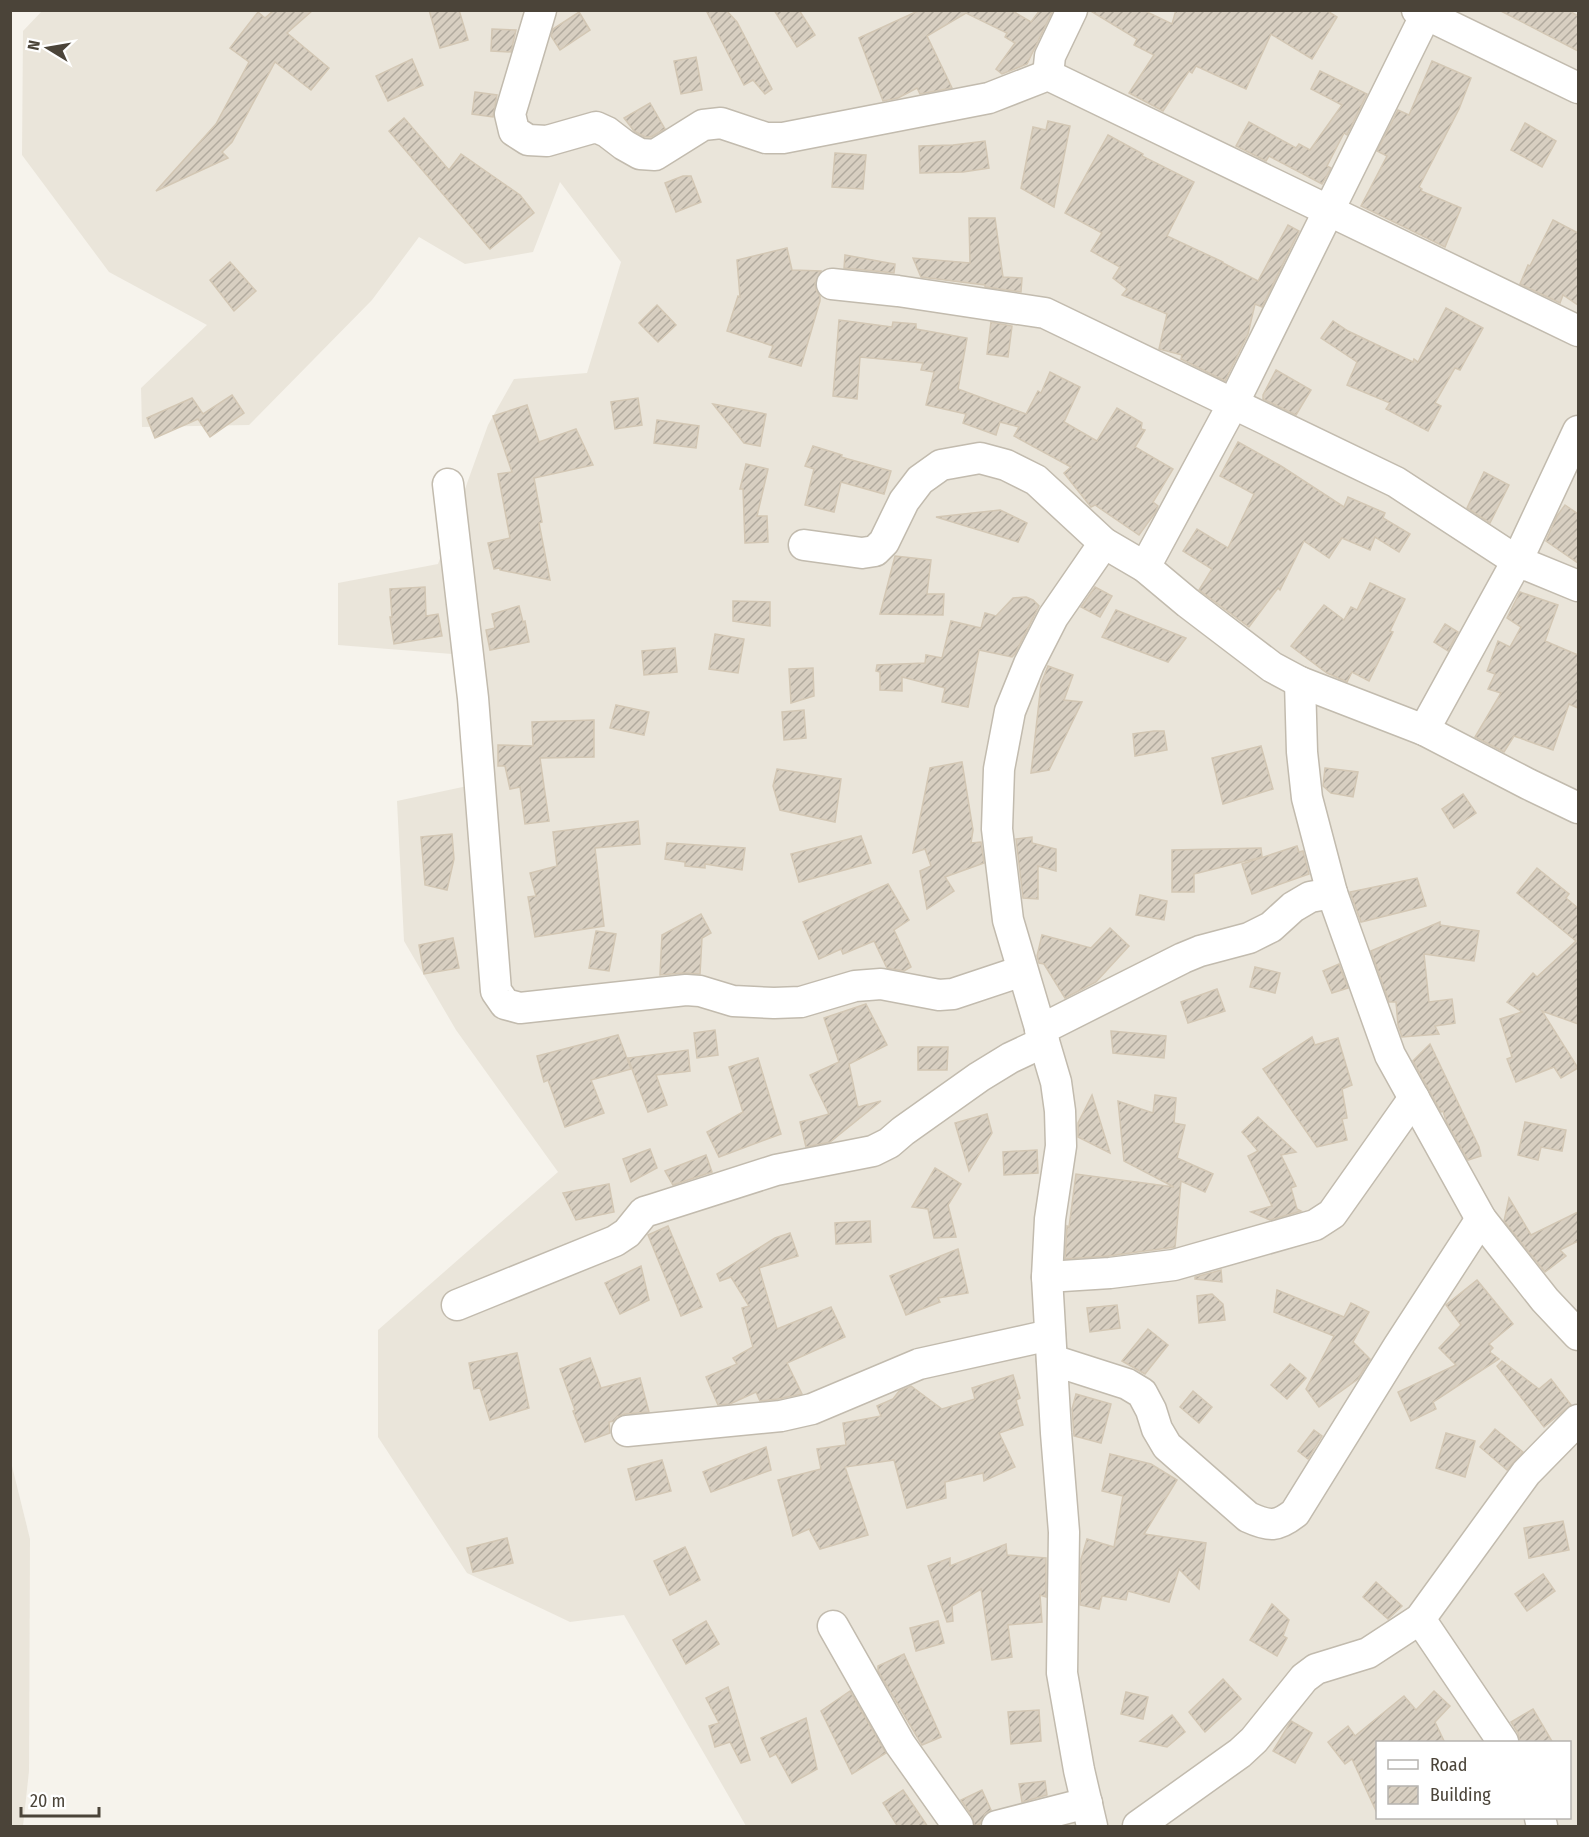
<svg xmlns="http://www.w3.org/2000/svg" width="1589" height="1837" font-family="'Fira Sans Condensed',sans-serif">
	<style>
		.residential { fill: #eae5da; fill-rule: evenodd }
		.building { fill: url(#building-hatch); stroke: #d3c7b4; stroke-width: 1.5 }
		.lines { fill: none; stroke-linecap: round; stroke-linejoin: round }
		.minor-casing { stroke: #c2bbae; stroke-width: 33 }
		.minor { stroke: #fff; stroke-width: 30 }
	</style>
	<defs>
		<pattern id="building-hatch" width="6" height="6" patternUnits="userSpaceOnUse" patternTransform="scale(1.5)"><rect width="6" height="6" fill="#d8cfc1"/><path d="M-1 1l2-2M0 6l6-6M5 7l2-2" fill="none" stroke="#b1aa9e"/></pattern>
	</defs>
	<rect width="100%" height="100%" fill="#f6f3ec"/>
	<g class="residential">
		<path d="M42 11H1578V1826H746L624 1615 570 1622 467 1573 378 1437V1330L558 1172 456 1030 404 941 397 801 472 785 452 654 338 645V583L438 564 488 425 514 379 587 373 621 262 560 182 533 252 465 264 419 237 372 300 249 425 142 427 141 388 207 325 109 272 22 155 23 31ZM1378 1742H1570V1818H1378Z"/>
		<path d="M10 1458 30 1539 29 1771 23 1826H10Z"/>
	</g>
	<g class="building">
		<path d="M274 10H313L287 33 329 68 311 90 275 62 232 142 222 152 228 158 156 191 216 124 249 62 230 48 258 12 265 18Z"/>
		<path d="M429 10H459L468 40 440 48Z"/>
		<path d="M706 10H726L737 22 772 89 765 94 753 80 744 85Z"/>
		<path d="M774 10H799L815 35 797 47Z"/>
		<path d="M920 10H1011L1031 22 1040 10H1053L1027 64 1002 74 996 69 1015 43 1005 37 1007 33 966 13 927 36 952 88 920 94 917 88 898 98 883 101 859 38Z"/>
		<path d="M1089 10H1143L1172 24 1176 10H1326L1337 17 1312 59 1271 34 1246 89 1196 66 1192 73 1189 71 1163 111 1129 93 1154 55 1134 45 1137 39Z"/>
		<path d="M1499 10H1568L1578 16V51Z"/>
		<path d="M579 12 590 30 560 50 551 36 553 29Z"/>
		<path d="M492 29 516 30 511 52 491 51Z"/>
		<path d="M696 57 702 90 681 94 674 61Z"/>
		<path d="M412 59 423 85 388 101 376 76Z"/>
		<path d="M1432 61 1471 78 1459 109 1419 187 1422 189 1421 191 1461 208 1445 247 1361 206 1387 156 1377 151 1398 110 1409 115Z"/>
		<path d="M1320 71 1367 94 1347 135 1344 133 1327 166 1331 168 1322 184 1269 156 1266 161 1236 146 1249 122 1296 148 1299 144 1310 150 1342 105 1311 89Z"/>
		<path d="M475 92 497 95 493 117 472 114Z"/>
		<path d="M650 103 665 129 651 137H645L634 131 624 118Z"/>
		<path d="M404 118 449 170 461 154 520 195 534 213 490 249 389 131Z"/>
		<path d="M1048 121 1070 126 1054 207 1021 188 1033 127 1046 130Z"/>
		<path d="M1525 123 1556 141 1542 167 1511 150Z"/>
		<path d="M1108 135 1143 154 1142 156 1194 182 1167 236 1223 262V263L1258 281 1288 225 1299 231 1262 307 1255 304 1248 334 1225 381 1181 359 1182 355 1159 349 1167 314 1122 295 1127 289 1113 278 1120 267 1091 251 1102 233 1065 213Z"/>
		<path d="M985 141 989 168 963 172 920 173 919 146 953 145Z"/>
		<path d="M835 153 866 155 863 189 832 187Z"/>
		<path d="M683 176H691L701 202 676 212 665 183Z"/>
		<path d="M969 218H995L1003 277 1022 278 1021 292 985 287V285L921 277 913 258 970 263Z"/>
		<path d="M1553 220 1578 233V305L1563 295 1560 303 1520 284 1528 265 1530 266Z"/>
		<path d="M787 248 792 270 821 271 815 283 816 290 820 296V301L801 366 769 357 773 346 727 331 738 296 740 297 737 260Z"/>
		<path d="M845 255 895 264 894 273 844 268Z"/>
		<path d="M230 262 256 291 234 311 210 280Z"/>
		<path d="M657 305 676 325 658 342 639 323Z"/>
		<path d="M1446 308 1483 328 1460 370 1455 368 1435 403 1441 406 1428 431 1386 409 1390 403 1347 385 1357 362 1321 338 1333 321 1348 331 1413 362 1414 359 1418 362Z"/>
		<path d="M839 320 892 327 893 322 916 324V329L967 338 958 389 1026 414 1038 391 1041 393 1050 372 1080 387 1064 422 1097 441 1117 408 1142 423 1141 429 1145 430 1135 447 1173 469 1153 502 1158 506 1155 513 1139 535 1095 505 1091 507 1064 473 1071 467 1014 436 1019 427 1000 422 996 435 963 423 966 414 926 405 934 372 921 370 923 363 860 357 857 399 833 396Z"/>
		<path d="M991 322 1012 326 1008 357 987 354Z"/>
		<path d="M1276 370 1311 390 1296 415 1263 399V395Z"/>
		<path d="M232 395 244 413 210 437 198 419 155 438 147 418 192 398 203 414Z"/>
		<path d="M638 398 642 425 615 429 611 402Z"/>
		<path d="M713 404 766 414 760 446 744 443Z"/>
		<path d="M527 405 539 442 576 429 593 465 534 478 542 522 539 523 550 580 500 570V568L494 569 488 543 510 538 498 474 512 472 493 416Z"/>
		<path d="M657 420 699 426 696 448 654 443Z"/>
		<path d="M1238 442 1281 466 1344 507 1348 497 1385 513 1383 518 1410 534 1399 552 1375 537 1370 550 1342 538 1329 558 1304 541 1280 590 1278 588 1249 627 1199 590 1212 569 1183 551 1197 529 1228 548 1254 494 1220 476Z"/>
		<path d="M813 446 842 455 841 457 891 471 884 494 841 482 834 512 805 505 814 469 805 466Z"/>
		<path d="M746 464 768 469 757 516H767L768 542 745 543 743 489H740Z"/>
		<path d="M1484 472 1509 485 1490 523 1467 508Z"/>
		<path d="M1565 505 1578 514V563L1546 541 1557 516Z"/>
		<path d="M1000 510 1027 523 1018 542 936 517Z"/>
		<path d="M895 556 931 560 927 594H944L943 615 880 614Z"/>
		<path d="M1370 583 1405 599 1390 631 1393 632 1369 681 1352 672 1347 682 1327 673 1291 646 1324 605 1344 620 1351 607 1357 610Z"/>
		<path d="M425 587 426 616 438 614 442 636 394 644 390 617H392L390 589Z"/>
		<path d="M1095 587 1112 596 1100 617 1081 607Z"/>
		<path d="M1520 592 1558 605 1545 641 1578 655V708L1569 704 1553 750 1514 736 1504 752 1475 737 1501 693 1488 689 1495 674 1487 671 1498 641 1510 647 1521 627 1507 618Z"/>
		<path d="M1026 597 1033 600 1039 606 1015 654 1012 657 979 650 968 707 942 702 945 688 902 677V691L880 690V672L876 671 877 665 925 663 926 655 942 658 951 621 981 628 985 613 996 616 1013 598Z"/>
		<path d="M733 601 770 602V626L733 621Z"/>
		<path d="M519 606 523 622 525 621 529 642 490 650 486 630 495 628 492 614Z"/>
		<path d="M1116 610 1186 638 1168 662 1102 637Z"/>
		<path d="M1445 624 1458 632 1448 651 1434 642Z"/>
		<path d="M715 634 744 639 738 673 709 669Z"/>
		<path d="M675 648 677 672 644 675 642 651Z"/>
		<path d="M1048 666 1073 675 1064 700 1082 702 1049 770 1031 773 1041 684Z"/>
		<path d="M813 668 814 696 791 703 789 669Z"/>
		<path d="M616 705 649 712 644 735 610 728Z"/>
		<path d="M804 710 806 738 784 740 782 712Z"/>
		<path d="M594 720V757L540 758 549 821 525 824 520 787 510 789 505 766H498V745L533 746 532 722Z"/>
		<path d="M1154 731H1164L1167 750 1135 756 1133 734Z"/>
		<path d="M1261 746 1273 789 1223 804 1212 758Z"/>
		<path d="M962 762 973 830 971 843 981 842 984 863 945 877 954 891 927 909 920 871 931 866 925 849 913 853 930 768Z"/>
		<path d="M1325 768 1358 772 1353 797 1331 793 1323 786Z"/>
		<path d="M777 769 841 779 835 822 780 810 773 786Z"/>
		<path d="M1463 794 1476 813 1454 828 1442 809Z"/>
		<path d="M638 821 640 844 595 848 604 926 535 937 528 897 536 896 530 873 557 866 553 832Z"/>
		<path d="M452 834 454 859 447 890 425 885 421 837Z"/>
		<path d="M861 836 871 863 799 882 791 854Z"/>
		<path d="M1032 837V843L1056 849V871L1038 866V899L1023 898 1016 839Z"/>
		<path d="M667 843 745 848 742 870 705 864V868L685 866V862L665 859Z"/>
		<path d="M1297 846 1299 852 1303 851 1309 874 1252 894 1242 864Z"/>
		<path d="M1261 848 1262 857 1194 874V892H1172V850Z"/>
		<path d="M1537 868 1569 894 1566 898 1578 908V1024L1542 1011 1578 1068 1561 1078 1554 1067 1516 1082 1507 1059 1512 1057 1500 1019 1522 1012 1507 1002 1533 973 1537 977 1576 941 1517 893Z"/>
		<path d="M1417 878 1426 906 1361 922 1350 892Z"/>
		<path d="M888 884 909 920 894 930 911 967 904 971 887 968 874 941 843 954 841 949 819 959 803 922Z"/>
		<path d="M1140 895 1167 901 1164 920 1136 915Z"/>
		<path d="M701 914 711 933 702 938 700 974 684 973 660 975 662 935Z"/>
		<path d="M1440 922V925L1479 931 1474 961 1424 954 1429 1002 1452 999 1455 1023 1435 1026 1439 1034 1402 1037 1398 1025 1396 1002H1389L1371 951Z"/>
		<path d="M1110 928 1129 946 1096 982 1065 998 1044 964 1039 963 1037 956 1042 935 1091 948Z"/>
		<path d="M596 931 616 934 609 971 589 968Z"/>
		<path d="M453 938 459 968 424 974 419 945Z"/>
		<path d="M1339 964 1348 988 1332 993 1323 971Z"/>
		<path d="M1255 967 1280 973 1275 993 1250 987Z"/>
		<path d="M1217 989 1225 1011 1188 1023 1181 1002Z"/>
		<path d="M866 1004 887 1045 849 1064 858 1107 881 1101 830 1142 806 1147 800 1122 829 1114 810 1075 839 1062 824 1018Z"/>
		<path d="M715 1030 718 1055 697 1058 694 1033Z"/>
		<path d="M1111 1031 1166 1036 1164 1058 1113 1053Z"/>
		<path d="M618 1035 631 1069 591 1080 604 1113 565 1127 548 1080 544 1082 537 1056Z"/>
		<path d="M1312 1037 1315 1045 1338 1038 1352 1085 1342 1089 1347 1118 1342 1119 1347 1140 1317 1147 1263 1069Z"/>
		<path d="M1430 1044 1479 1147 1481 1156 1468 1160 1446 1121 1443 1111 1441 1112 1413 1061Z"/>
		<path d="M918 1047H948L947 1070H918Z"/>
		<path d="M688 1050 690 1071 656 1075 667 1105 648 1112 628 1058Z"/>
		<path d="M758 1058 781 1134 719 1157 707 1132 743 1112 729 1067Z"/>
		<path d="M1092 1095 1110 1153 1078 1137V1123Z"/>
		<path d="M1155 1095 1176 1098 1174 1123 1185 1125 1177 1158 1213 1174 1205 1192 1181 1181 1175 1247 1108 1256 1065 1259 1067 1226 1069 1227 1076 1174 1174 1187 1124 1161 1118 1101 1153 1113Z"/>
		<path d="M987 1114 992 1133 969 1171 955 1123Z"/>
		<path d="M1258 1117 1296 1152 1281 1155 1296 1186 1291 1188 1297 1209 1301 1211 1270 1220 1251 1212 1272 1206 1248 1156 1258 1151 1242 1132Z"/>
		<path d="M1525 1122 1566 1130 1562 1151 1541 1147 1538 1160 1518 1155Z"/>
		<path d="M650 1149 657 1168 631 1182 623 1159Z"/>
		<path d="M1037 1150 1038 1173 1004 1175 1003 1152Z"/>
		<path d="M706 1155 712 1172 673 1185 665 1171Z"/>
		<path d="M935 1168 961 1184 948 1205 956 1237 934 1238 928 1209 912 1207Z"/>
		<path d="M609 1184 614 1212 576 1220 563 1193Z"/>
		<path d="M1509 1198 1531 1235 1578 1212V1241L1560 1250 1566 1256 1545 1272 1504 1221Z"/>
		<path d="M870 1221 871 1242 836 1244 835 1223Z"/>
		<path d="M668 1226 702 1307 681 1316 648 1235Z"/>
		<path d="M790 1233 798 1256 759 1268 777 1329 831 1307 845 1337 787 1363 802 1394 778 1399 760 1401 756 1392 730 1404 718 1405 706 1377 737 1364 733 1358 753 1347 742 1308 749 1306 731 1277 720 1281 717 1274 775 1238Z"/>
		<path d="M958 1249 968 1293 938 1298 940 1302 906 1315 890 1276Z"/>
		<path d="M641 1266 649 1300 620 1314 605 1283Z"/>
		<path d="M1221 1270 1222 1282 1195 1279V1277Z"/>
		<path d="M1477 1280 1513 1324 1489 1344 1493 1348 1490 1351 1491 1353 1499 1359 1433 1402 1436 1409 1411 1421 1398 1392 1456 1365 1439 1348 1461 1325 1446 1305Z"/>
		<path d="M1277 1290 1344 1317 1351 1303 1369 1312 1353 1342 1370 1359 1358 1379 1319 1407 1306 1389 1334 1336 1274 1312Z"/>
		<path d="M1212 1294 1223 1304 1225 1320 1199 1323 1197 1296Z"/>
		<path d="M1117 1305 1120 1328 1090 1332 1087 1308Z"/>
		<path d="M1148 1329 1168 1345 1145 1374 1122 1361Z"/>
		<path d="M517 1353 529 1408 490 1420 480 1388 474 1389 469 1363Z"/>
		<path d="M590 1358 601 1388 640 1378 649 1412 625 1414 617 1417 614 1421 609 1422 610 1433 585 1442 573 1411 575 1410 560 1369Z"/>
		<path d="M1502 1361 1539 1389 1551 1379 1571 1405 1544 1427 1497 1366Z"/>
		<path d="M1290 1364 1306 1378 1287 1399 1271 1385Z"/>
		<path d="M1013 1375 1020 1398 1016 1400 1023 1425 999 1433 1015 1467 984 1481 983 1473 945 1482 946 1498 907 1508 894 1460 845 1467 868 1535 820 1549 809 1529 793 1536 778 1480 821 1469 817 1449 846 1445 843 1423 881 1416 877 1406 893 1399 899 1391 911 1386 942 1409 975 1399 972 1388Z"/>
		<path d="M1193 1391 1212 1407 1199 1423 1180 1407Z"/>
		<path d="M1076 1394 1111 1404 1101 1443 1074 1436 1072 1409Z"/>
		<path d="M1495 1429 1523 1452 1507 1470 1480 1447Z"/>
		<path d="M1314 1430 1322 1436 1308 1459 1298 1451Z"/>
		<path d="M1446 1433 1475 1441 1465 1477 1436 1468Z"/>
		<path d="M766 1447 771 1470 711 1492 703 1472Z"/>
		<path d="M1110 1454 1151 1464 1177 1480 1144 1534 1206 1543 1199 1589 1179 1569 1169 1602 1128 1591 1126 1600 1102 1596 1099 1609 1080 1605 1081 1559 1087 1539 1114 1547 1123 1496 1102 1491Z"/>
		<path d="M662 1460 671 1491 636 1500 628 1469Z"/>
		<path d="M1563 1521 1569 1550 1529 1558 1524 1528Z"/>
		<path d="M507 1538 513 1563 473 1572 467 1548Z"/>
		<path d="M1006 1544 1007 1555 1046 1558V1597L1040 1595 1042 1622 1008 1625 1012 1657 992 1660 981 1589 952 1606 953 1621 947 1622 928 1566 950 1558V1566Z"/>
		<path d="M685 1547 700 1580 670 1595 654 1561Z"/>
		<path d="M1543 1574 1555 1591 1527 1611 1515 1594Z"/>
		<path d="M1376 1582 1402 1606 1388 1619 1363 1597Z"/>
		<path d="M1272 1604 1289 1620 1283 1636 1287 1638 1277 1656 1250 1640Z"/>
		<path d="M706 1621 719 1644 686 1664 673 1640Z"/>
		<path d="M938 1621 944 1643 916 1651 910 1628Z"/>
		<path d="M904 1654 941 1737 922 1745 878 1671V1666Z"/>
		<path d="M1223 1679 1241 1699 1205 1732 1189 1712Z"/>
		<path d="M728 1687 750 1760 741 1763 730 1742 715 1747 709 1726 719 1723 706 1698Z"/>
		<path d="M850 1691 886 1753 852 1774 821 1711Z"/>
		<path d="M1434 1691 1450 1706 1435 1722 1445 1743H1377V1813L1352 1759 1345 1764 1328 1742 1348 1726 1355 1736 1404 1696 1416 1710Z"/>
		<path d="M1126 1692 1148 1697 1143 1719 1121 1714Z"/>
		<path d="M1533 1709 1553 1743H1520L1518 1733 1511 1722Z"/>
		<path d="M1039 1710 1041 1741 1011 1744 1008 1712Z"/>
		<path d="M1172 1715 1185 1732 1167 1747 1140 1741Z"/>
		<path d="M806 1718 817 1769 792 1783 776 1754 770 1757 761 1738Z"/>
		<path d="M1291 1721 1312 1733 1295 1763 1273 1751Z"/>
		<path d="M1045 1781 1047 1795 1022 1802 1019 1784Z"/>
		<path d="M903 1790 928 1827H898L883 1803Z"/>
		<path d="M982 1790 991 1810 985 1814 980 1824 975 1826 972 1816 961 1800Z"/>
	</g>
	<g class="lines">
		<g class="minor-casing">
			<g id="minor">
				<path d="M541 10 510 114 514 131 528 140 547 141 596 127 607 132 624 145 640 154 655 155 703 125 721 123 766 138H783L989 98 1048 75 1578 331"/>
				<path d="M1417 10 1578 88"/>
				<path d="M1048 75 1050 56 1072 10"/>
				<path d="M832 284 898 291 1045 313 1396 482 1517 561 1578 586"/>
				<path d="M448 484 473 698 496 991 505 1004 520 1008 686 990 700 991 733 1001 774 1003 801 1002 855 986 881 984 939 995 953 994 1022 971"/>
				<path d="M804 545 862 553 875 551 884 542 904 501 920 480 941 465 980 458 1006 465 1036 480 1104 543 1145 567 1188 603 1272 667 1300 682 1424 730 1528 784 1578 808"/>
				<path d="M1145 567 1233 404 1428 10"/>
				<path d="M1300 682 1302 752 1307 798 1332 893 1390 1055 1481 1219 1545 1300 1578 1335"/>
				<path d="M1424 730 1517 561 1578 431"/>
				<path d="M1040 1030 1183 958 1200 951 1249 938 1271 927 1293 907 1310 897 1332 893"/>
				<path d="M1047 1277 1110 1273 1174 1265 1315 1225 1332 1214 1414 1098"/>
				<path d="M457 1305 615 1241 627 1233 644 1212 654 1209 776 1170 873 1151 889 1143 903 1131 979 1077 1010 1058 1044 1042"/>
				<path d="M1052 1360 1127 1384 1142 1393 1151 1410 1157 1429 1167 1446 1248 1517C1270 1527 1277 1527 1295 1513L1398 1347 1481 1219"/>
				<path d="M627 1431 781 1416 812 1409 919 1364 1050 1335"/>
				<path d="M1420 1619 1503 1742"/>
				<path d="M833 1626 900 1744 958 1826"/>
				<path d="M1540 1818 1542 1826"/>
				<path d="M997 1826 1087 1803"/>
				<path d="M1092 1826 1079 1770 1062 1673 1064 1532 1056 1433 1047 1277 1050 1219 1061 1146 1060 1111 1056 1082 1008 920 997 829 999 769 1010 711 1029 664 1053 617 1104 543"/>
				<path d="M1138 1826 1240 1753 1254 1740 1304 1678 1316 1669 1368 1653 1420 1619 1526 1473 1578 1420"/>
			</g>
		</g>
		<use href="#minor" class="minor"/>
	</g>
	<rect width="1589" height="1837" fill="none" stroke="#4b4439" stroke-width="24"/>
	<rect x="1376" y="1741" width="195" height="78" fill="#ffffff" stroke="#b7b4b0" stroke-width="1.5"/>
	<rect x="1388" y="1760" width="30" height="9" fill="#ffffff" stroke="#b7b4b0" stroke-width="1.5"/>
	<text x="1430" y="1771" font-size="18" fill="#4b4439">Road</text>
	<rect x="1388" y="1786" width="30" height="18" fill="url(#building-hatch)" stroke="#b7b4b0" stroke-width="1.5"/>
	<text x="1430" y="1801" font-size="18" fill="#4b4439">Building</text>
	<g transform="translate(48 48) rotate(281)" stroke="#ffffff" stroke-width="4.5" paint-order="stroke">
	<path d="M0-4.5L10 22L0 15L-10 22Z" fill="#4b4439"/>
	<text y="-9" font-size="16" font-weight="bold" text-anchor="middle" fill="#4b4439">N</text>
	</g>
	<path d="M21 1807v9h78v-9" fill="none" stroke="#4b4439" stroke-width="3"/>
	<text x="30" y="1807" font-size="18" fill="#4b4439" stroke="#ffffff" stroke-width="4.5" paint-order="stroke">20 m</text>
</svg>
